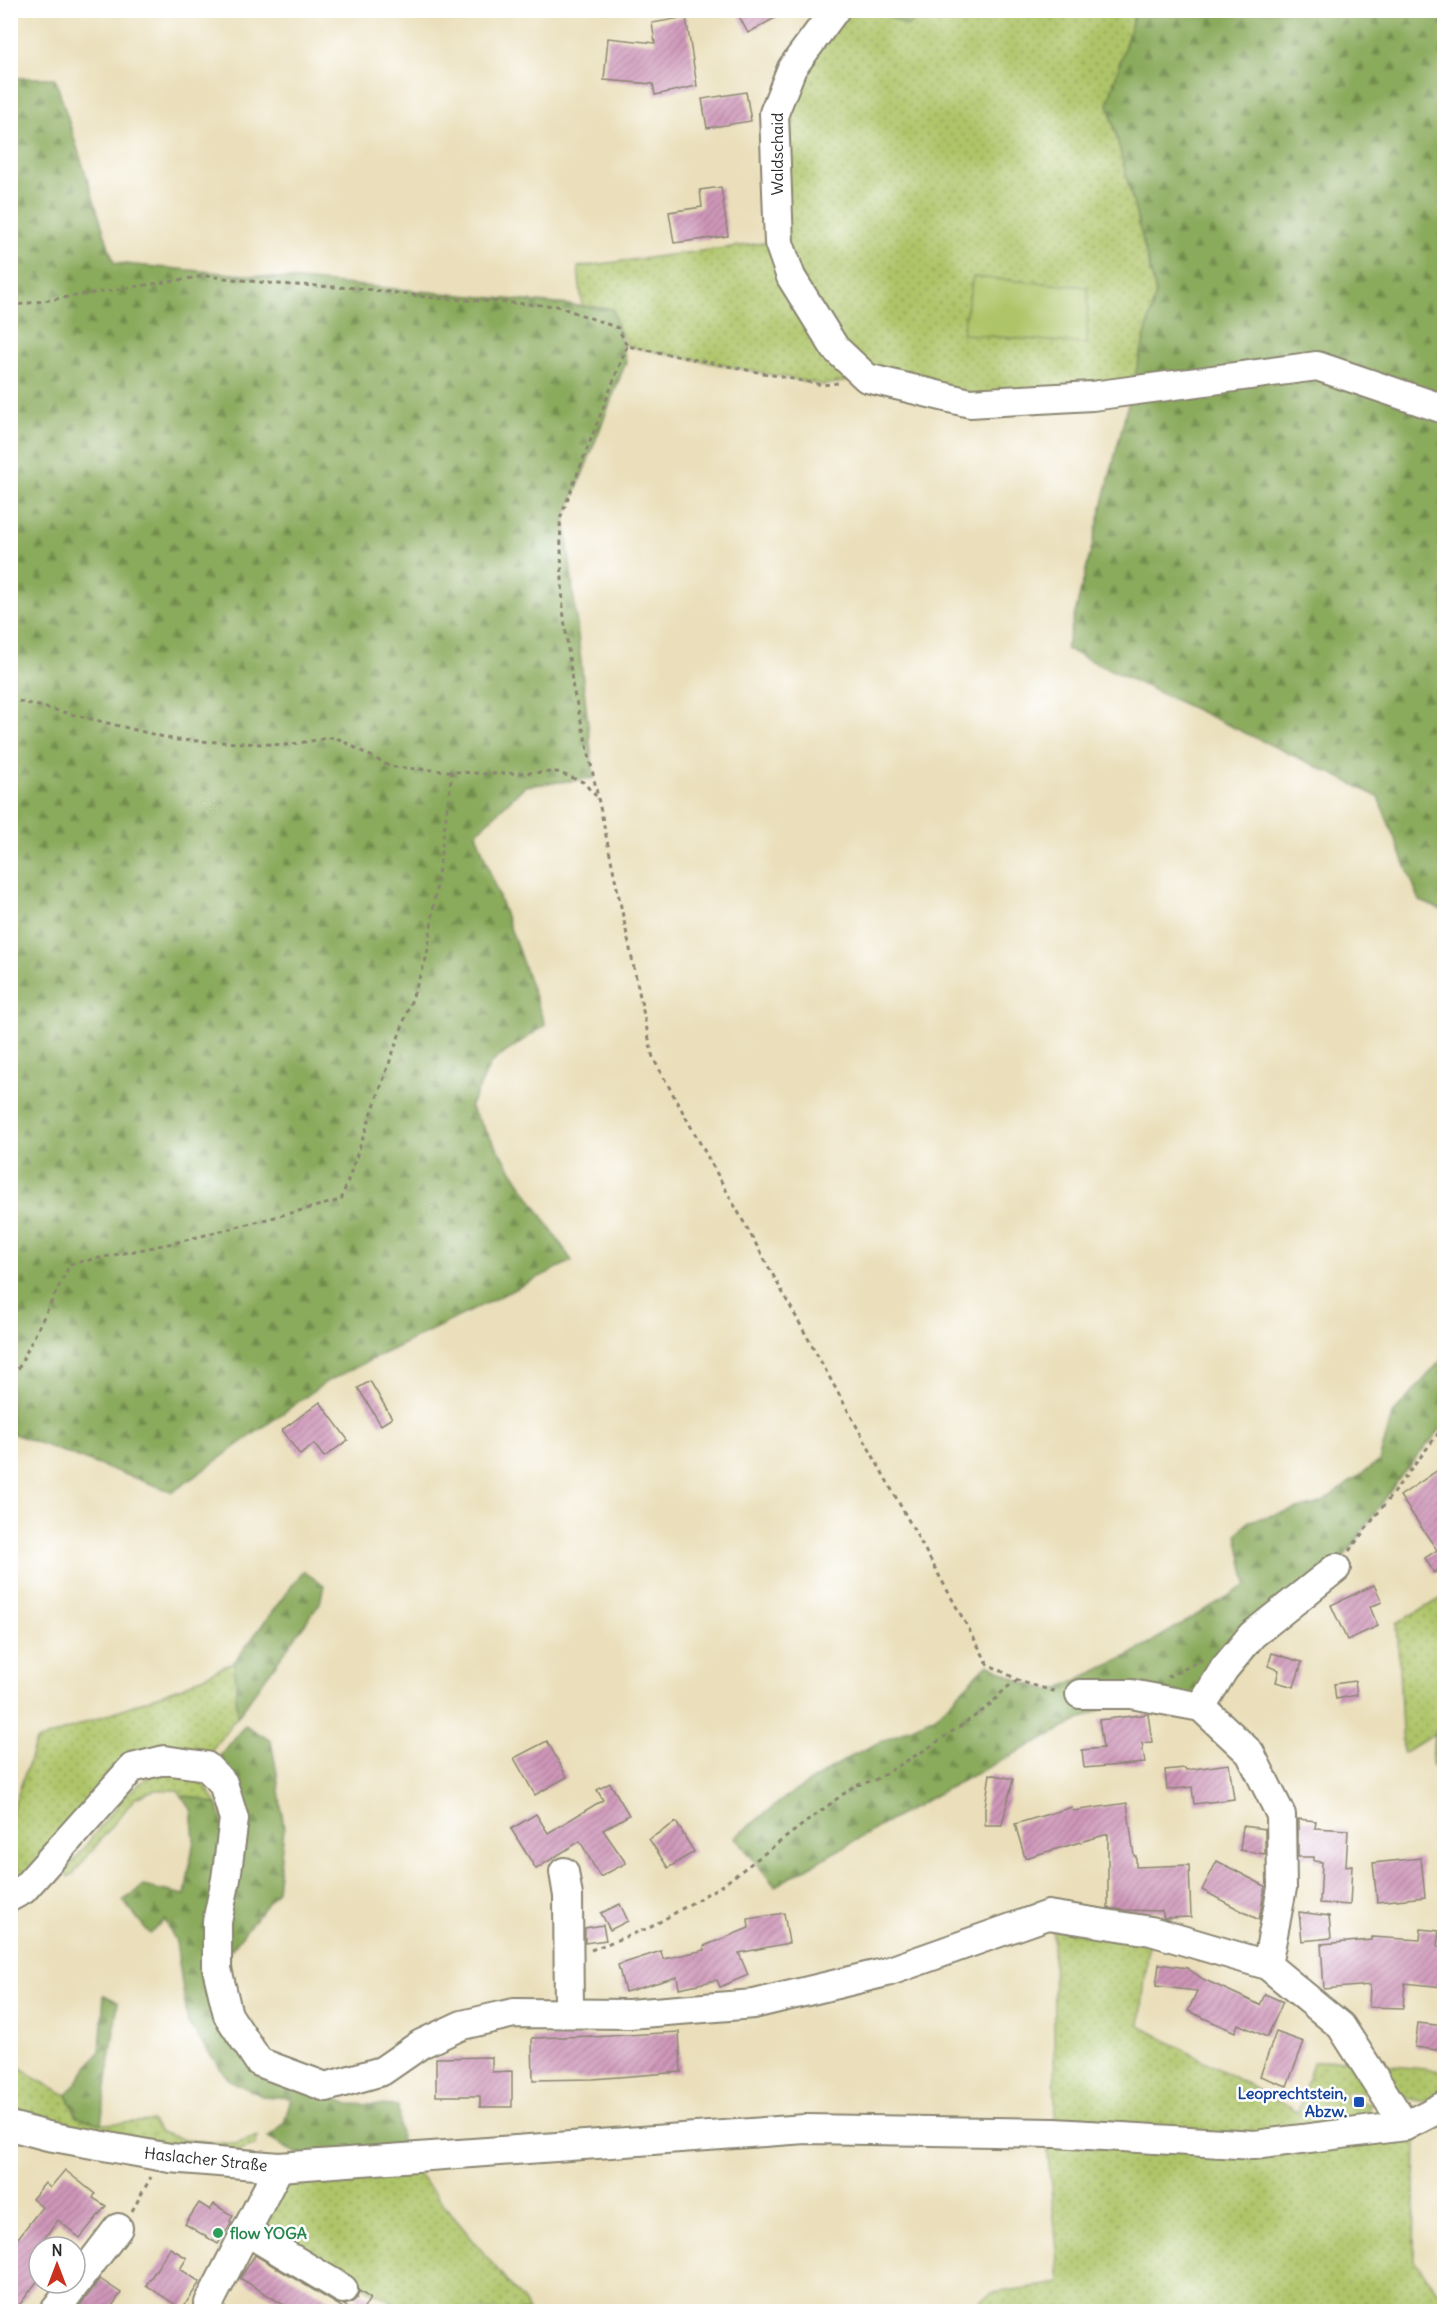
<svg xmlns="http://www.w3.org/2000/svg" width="1455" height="2322" font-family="Delius,sans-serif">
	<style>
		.grass { fill: url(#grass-dots); stroke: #6c784a; stroke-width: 1.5 }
		.forest { fill: url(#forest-firs); stroke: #5a6a44; stroke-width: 1.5 }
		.pitch { fill: #aec468; stroke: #6c784a; stroke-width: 1.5 }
		.building { fill: url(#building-hatch) }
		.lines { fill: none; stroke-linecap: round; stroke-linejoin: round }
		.minor-casing { stroke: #8a8572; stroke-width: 32 }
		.path { stroke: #8a8572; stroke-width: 3; stroke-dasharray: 4.5 4.5; stroke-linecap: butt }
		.minor { stroke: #fff; stroke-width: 28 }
		.transit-dot { fill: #1a4fb4; stroke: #fff; stroke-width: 2 }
		.leisure-dot { fill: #2e9e5b; stroke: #fff; stroke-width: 2 }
		.labels { text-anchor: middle; stroke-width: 5; stroke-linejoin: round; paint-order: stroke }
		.street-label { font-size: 16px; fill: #2b2b2b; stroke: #fff }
		.transit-label { font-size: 16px; font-weight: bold; fill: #164399; stroke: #fff; text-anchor: end }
		.leisure-label { font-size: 16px; font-weight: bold; fill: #27864d; stroke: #fff; text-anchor: start }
	</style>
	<defs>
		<pattern id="grass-dots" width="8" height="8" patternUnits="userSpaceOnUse" patternTransform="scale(1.5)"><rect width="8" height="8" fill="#aec468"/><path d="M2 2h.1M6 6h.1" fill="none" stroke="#8e9f56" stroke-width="1.8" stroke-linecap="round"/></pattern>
		<pattern id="forest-firs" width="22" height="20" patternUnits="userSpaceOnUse" patternTransform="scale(1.5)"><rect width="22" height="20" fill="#8aaa5c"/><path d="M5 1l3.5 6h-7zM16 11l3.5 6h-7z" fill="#718b4c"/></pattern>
		<pattern id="building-hatch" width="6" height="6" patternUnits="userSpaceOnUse" patternTransform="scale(1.5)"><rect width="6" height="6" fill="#cf97b9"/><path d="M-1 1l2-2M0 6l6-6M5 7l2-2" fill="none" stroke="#a87b97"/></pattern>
	</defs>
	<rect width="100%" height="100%" fill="#fff"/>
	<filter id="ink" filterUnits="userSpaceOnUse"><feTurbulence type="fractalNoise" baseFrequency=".0167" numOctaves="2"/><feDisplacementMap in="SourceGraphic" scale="12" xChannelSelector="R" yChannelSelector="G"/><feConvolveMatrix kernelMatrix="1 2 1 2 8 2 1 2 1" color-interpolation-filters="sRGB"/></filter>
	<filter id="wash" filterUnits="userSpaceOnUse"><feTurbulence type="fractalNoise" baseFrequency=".008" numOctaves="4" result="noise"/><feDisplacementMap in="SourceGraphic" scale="24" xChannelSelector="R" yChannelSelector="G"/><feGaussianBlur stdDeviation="1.35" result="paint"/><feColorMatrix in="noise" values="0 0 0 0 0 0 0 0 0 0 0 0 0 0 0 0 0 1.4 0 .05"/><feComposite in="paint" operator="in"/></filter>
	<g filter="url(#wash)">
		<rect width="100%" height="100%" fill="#eadfba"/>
		<g class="grass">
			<path d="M834 11H879L908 26 926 11H1139L1134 16 1108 103 1156 293 1132 390 970 403 867 378 823 385 627 346 618 328 612 309 582 306 578 267 778 241 775 113Z"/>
			<path d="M1444 1597V1718L1434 1734 1403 1753 1397 1623Z"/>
			<path d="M235 1661 237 1717 207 1756 170 1749 114 1766 68 1831 21 1882 11 1841 10 1817 36 1741 182 1687Z"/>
			<path d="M183 1770 204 1784 218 1805 194 1797 182 1796 178 1790H154L135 1798 73 1874 68 1877 66 1871 124 1796 149 1776Z"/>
			<path d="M1053 1929 1149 1942 1140 2026 1298 2112 1313 2062 1348 2059 1368 2092 1346 2091V2102L1371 2103 1363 2121 1281 2138 1055 2126Z"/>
			<path d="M10 2059 36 2079 67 2095 77 2117 101 2124 152 2121 160 2132 186 2140 235 2144 258 2136 255 2146 236 2152 152 2144 11 2116Z"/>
			<path d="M1373 2064 1444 2071V2096C1438 2098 1428 2102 1421 2101 1398 2099 1386 2080 1373 2064Z"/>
			<path d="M1416 2139 1414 2260 1444 2298V2311L964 2312 992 2293 1060 2283 1047 2145 1288 2153Z"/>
			<path d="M415 2170 525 2303 529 2311H380L393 2302 262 2234 285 2174Z"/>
		</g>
		<g class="forest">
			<path d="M1139 10 1444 11V911L1420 901 1378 797 1335 775 1066 649 1156 293 1108 103 1134 16Z"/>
			<path d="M879 11H926L908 26Z"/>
			<path d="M10 78H55L114 263 613 309 626 362 565 519 594 778 525 786 476 833 545 1025 491 1063 470 1107 572 1261 326 1382 173 1492 11 1433Z"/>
			<path d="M1444 1357V1425L1401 1476 1336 1568 1201 1707 1130 1694 946 1789 775 1886 735 1837 787 1796 853 1755 936 1716 988 1664 1022 1682 1053 1691 1128 1656 1247 1585 1237 1534 1249 1521 1321 1503 1379 1461 1392 1415Z"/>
			<path d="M303 1571 324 1585 320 1603 237 1717 235 1661Z"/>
			<path d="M1444 1718V1771L1432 1765 1434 1734Z"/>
			<path d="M245 1725 271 1741 277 1773 284 1830 277 1890 231 1950 222 1937 232 1879 216 1761Z"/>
			<path d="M182 1796 194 1797 218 1805 225 1838 230 2035 327 2095 349 2104 398 2106 401 2150 297 2154 268 2138 284 2123 291 2098 262 2096 229 2080 188 2024 176 1942 165 1920 150 1934 123 1901 143 1886 185 1895 194 1839 191 1809Z"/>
			<path d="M104 1995 118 2002 101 2124 77 2117 67 2095 100 2051Z"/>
		</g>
		<path class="pitch" d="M973 277 1088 287 1087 344 962 334Z"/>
		<g id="blocks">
			<g class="building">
				<path d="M749 10H789L748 33 739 16Z"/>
				<path d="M686 17 697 86 655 95 653 84 604 80 608 38 655 43 652 23Z"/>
				<path d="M746 92 751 121 707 128 702 99Z"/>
				<path d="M721 187 728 236 674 243 669 212 702 207 700 190Z"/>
				<path d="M370 1381 392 1418 381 1425 358 1388Z"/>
				<path d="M320 1402 348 1440 324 1457 314 1444 300 1455 282 1430Z"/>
				<path d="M1444 1466V1567L1434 1573 1425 1558 1437 1550 1400 1496Z"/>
				<path d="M1374 1585 1382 1602 1370 1607 1378 1626 1347 1640 1331 1605Z"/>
				<path d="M1272 1653 1302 1662 1294 1687 1276 1682 1279 1670 1268 1666Z"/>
				<path d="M1355 1681 1357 1695 1336 1699 1334 1684Z"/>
				<path d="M1148 1714 1152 1742 1142 1743 1145 1763 1084 1768 1082 1750 1103 1748 1099 1720Z"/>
				<path d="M547 1741 567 1777 535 1795 514 1758Z"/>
				<path d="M1229 1764 1234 1799 1194 1804 1192 1787 1167 1790 1165 1770 1185 1768 1186 1770Z"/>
				<path d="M990 1774 1013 1779 1002 1825H985V1807Z"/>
				<path d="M610 1783 629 1815 603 1830 626 1863 600 1877 580 1841 536 1869 511 1829 536 1814 548 1833 603 1800 597 1790Z"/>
				<path d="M1127 1803 1134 1856H1136V1867L1189 1865 1191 1917 1164 1918 1162 1911 1125 1910 1108 1908V1834L1025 1858 1015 1824 1072 1807 1073 1811Z"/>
				<path d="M1298 1819 1316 1821 1315 1828 1348 1830 1346 1866 1352 1865 1350 1905 1320 1903 1322 1862 1314 1861V1857H1298Z"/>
				<path d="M676 1822 694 1852 668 1868 649 1839Z"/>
				<path d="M1243 1826 1265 1829V1854L1240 1850Z"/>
				<path d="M1421 1858 1425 1897 1377 1902 1373 1863Z"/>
				<path d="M1217 1861 1265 1886 1259 1920 1202 1890Z"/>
				<path d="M620 1904 628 1921 610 1930 601 1913Z"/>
				<path d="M1299 1912 1329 1916 1331 1938 1302 1941Z"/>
				<path d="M784 1913 789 1943 739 1953 748 1975 720 1987 717 1980 679 1988 677 1977 625 1992 618 1965 661 1951 663 1959 705 1950 704 1946 749 1928 748 1919Z"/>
				<path d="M603 1925 606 1940 585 1943V1928Z"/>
				<path d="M1421 1929 1439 1931 1437 1946 1444 1947V1987L1405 1983 1403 2008 1369 2007 1370 1985 1324 1989 1321 1944 1372 1940V1937L1420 1940Z"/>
				<path d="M1159 1964 1187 1968 1203 1979 1260 2005 1265 1994 1283 2002 1267 2037 1238 2024 1235 2032 1188 2011 1197 1991 1156 1986Z"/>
				<path d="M1418 2023 1444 2026V2051L1415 2047Z"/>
				<path d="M679 2032 681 2072 593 2079 533 2080 532 2038 592 2036V2037Z"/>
				<path d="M1276 2032 1304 2042 1287 2086 1260 2076Z"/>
				<path d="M492 2057V2072L512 2071V2107H480V2096H436V2058Z"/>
				<path d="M65 2170 95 2194 93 2198 106 2206 80 2238 58 2220 39 2245V2279L14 2312H10V2233L18 2238 42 2207 32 2199 45 2183 50 2188Z"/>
				<path d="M199 2203 210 2210 214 2204 233 2216 230 2221 231 2224 218 2244 185 2224Z"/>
				<path d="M170 2248 187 2258 180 2269 200 2282 182 2309 146 2285Z"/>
				<path d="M255 2255 350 2312H295L240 2278Z"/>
				<path d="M100 2279 121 2293 108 2312H75Z"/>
				<path d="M359 2291 370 2298 362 2312H354L344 2305 351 2303 357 2298Z"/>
			</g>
		</g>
	</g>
	<g filter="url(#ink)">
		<use href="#blocks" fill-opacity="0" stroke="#8a8572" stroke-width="1.5"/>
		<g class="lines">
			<g class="minor-casing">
				<g id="minor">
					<path d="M835 10 792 68 774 113 779 243 791 277 835 348 867 378 970 403 1092 396 1317 366 1444 409"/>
					<path d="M1080 1694H1131L1201 1707 1250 1753 1281 1815 1282 1888 1267 1965 1341 2026 1405 2126"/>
					<path d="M1201 1707 1224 1669 1252 1635 1336 1568"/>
					<path d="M564 1872 568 1896 569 2012"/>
					<path d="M10 1897 23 1890 132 1768 164 1760 206 1766 223 1783 234 1819 226 1879 217 1922V1969L228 2015 259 2062 326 2087 382 2071 421 2044 462 2025 514 2013 629 2014 754 2004 887 1972 1048 1915 1151 1931 1267 1965"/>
					<path d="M10 2126 48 2136 170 2158 279 2167 805 2129 1055 2133 1255 2145 1405 2126 1444 2106"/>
					<path d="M246 2231 343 2289"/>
					<path d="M54 2312 118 2228"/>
					<path d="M210 2312 209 2303 279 2167"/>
				</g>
			</g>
			<g class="path">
				<path d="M10 306 205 276 277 284 357 288 435 298 557 306 618 328 627 346 823 385 838 383"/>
				<path d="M627 346 560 519 563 609 573 689 586 741 653 1058 988 1664 1022 1682 1057 1692"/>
				<path d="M10 699 176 740 286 745 335 737 391 767 487 774 557 772 583 782 597 797"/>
				<path d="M10 1385 70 1264 178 1242 341 1200 427 956 452 772"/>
				<path d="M1349 1551 1444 1426"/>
				<path d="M1167 1677 1202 1660"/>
				<path d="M591 1950 651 1927 724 1884 854 1786 875 1780 928 1748 988 1707 1006 1688 1018 1680"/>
				<path d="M132 2211 151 2177"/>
			</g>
			<use href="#minor" class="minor"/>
		</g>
	</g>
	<rect class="transit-dot" x="1353" y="2096" width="12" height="12" rx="3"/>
	<circle class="leisure-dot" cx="218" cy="2233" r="6"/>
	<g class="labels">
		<g class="street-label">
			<text transform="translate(777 154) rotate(-90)" y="6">Waldschaid</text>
			<text transform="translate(206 2159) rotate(6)" y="6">Haslacher Straße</text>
		</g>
		<g class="transit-label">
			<text x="1347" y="2099">Leoprechtstein,<tspan x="1347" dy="18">Abzw.</tspan></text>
		</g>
		<g class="leisure-label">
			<text x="230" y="2239">flow YOGA</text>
		</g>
	</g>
	<rect width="1455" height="2322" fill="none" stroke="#fff" stroke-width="36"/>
	<g transform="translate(57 2265)"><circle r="28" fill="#ffffff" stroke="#aaaaaa" stroke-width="1.5"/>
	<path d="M0-4.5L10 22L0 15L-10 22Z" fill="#c8321e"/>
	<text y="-9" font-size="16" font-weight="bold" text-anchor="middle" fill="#2b2b2b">N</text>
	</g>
</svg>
